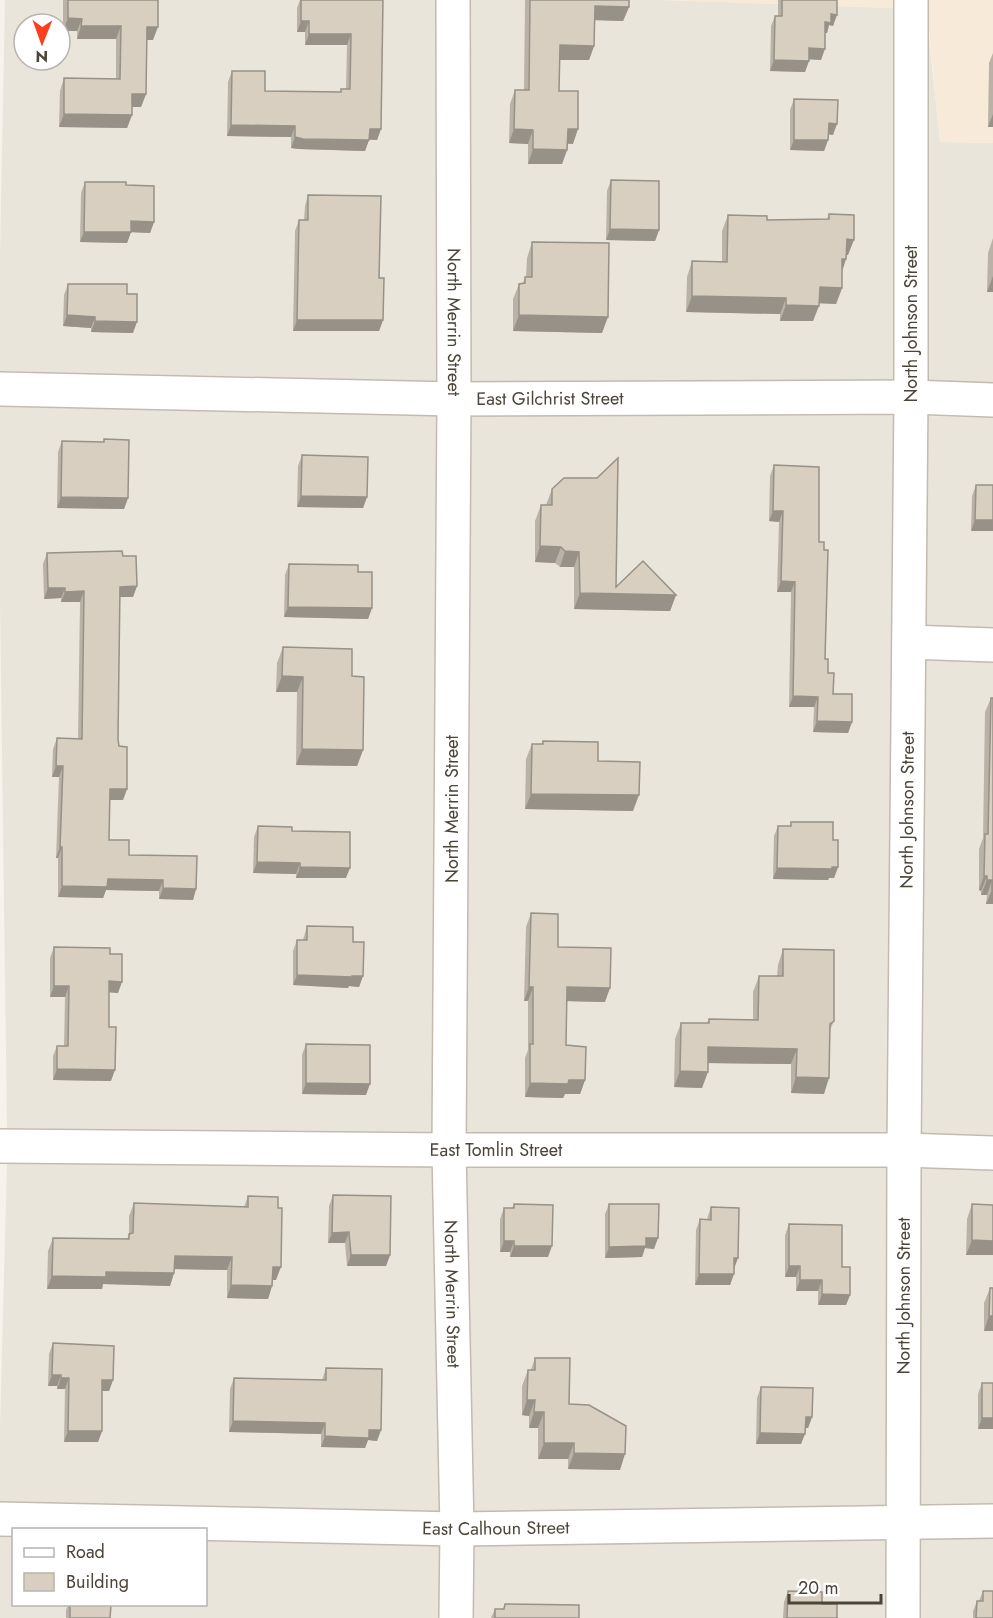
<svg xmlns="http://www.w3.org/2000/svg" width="993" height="1618" font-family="Jost,sans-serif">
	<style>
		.residential { fill: #eae5da; fill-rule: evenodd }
		.commercial { fill: #f7ead8 }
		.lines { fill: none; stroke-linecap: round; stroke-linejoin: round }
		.minor-casing { stroke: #c2bbae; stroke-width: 36 }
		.minor { stroke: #fff; stroke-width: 33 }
		.wall { fill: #bab2a6 }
		.shaded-wall { fill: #979187 }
		.building { fill: #d8cfc1; stroke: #979187; stroke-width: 1.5 }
		.labels { text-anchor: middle; stroke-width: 4.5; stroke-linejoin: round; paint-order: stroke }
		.street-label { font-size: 18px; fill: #4b4439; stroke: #fff }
	</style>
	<rect width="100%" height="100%" fill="#f6f3ec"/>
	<g class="residential">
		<path d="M5 0H437L438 381 0 371V254ZM24 24H60V60H24Z"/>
		<path d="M469 0H662L895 8V380L470 381Z"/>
		<path d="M926 10 940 142 993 143V383L927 380Z"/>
		<path d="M0 407 438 416 434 1132 7 1128 0 600Z"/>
		<path d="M895 415 889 1133 465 1132 470 416Z"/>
		<path d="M926 416 993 418V1135L920 1133Z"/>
		<path d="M7 1164 434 1167 441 1511 0 1501V1426Z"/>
		<path d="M465 1168H889L888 1505 473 1511Z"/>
		<path d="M920 1168 993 1170V1503L919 1504Z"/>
		<path d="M0 1537H13L14 1604H206V1541L441 1546 440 1618H0Z"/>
		<path d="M919 1539H993V1618H918Z"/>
		<path d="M888 1540 887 1618H472L473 1546Z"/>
	</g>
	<g class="commercial">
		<path d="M662 0H895V8Z"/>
		<path d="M926 0H993V143L940 142Z"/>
	</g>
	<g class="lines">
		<g class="minor-casing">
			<g id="minor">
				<path id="s1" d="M453 0 454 399 449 1150 457 1529 456 1618"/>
				<path id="s2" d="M0 389 454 399 911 397 993 400"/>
				<path d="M909 642 993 645"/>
				<path id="s3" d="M0 1146 449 1150H904L993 1153"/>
				<path id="s4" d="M0 1519 457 1529 993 1521"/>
				<path id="s5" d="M903 1618 904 1150 911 397V0"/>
			</g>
		</g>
		<use href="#minor" class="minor"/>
	</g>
	<g class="wall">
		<path d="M63 0H158L153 40H147L146 94 141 107H132V115L127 128 59 127 60 91 64 78 116 79V39H77V31H63Z"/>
		<path d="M300 0H383L381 129 377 140H369L365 151 299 149 291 148V137L227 136 228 82 232 71 265 91 340 92 341 89H346L347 45H305V32H297V8Z"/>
		<path d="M525 0H629V7L623 21 595 20 594 46 589 60H560L559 91 573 144H568L567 150 562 164H528V144L509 143 510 104 515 90H524Z"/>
		<path d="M778 0H837L833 26 829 25 827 33H825L821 60 809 59 805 72 770 71 771 26 775 16H778Z"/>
		<path d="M993 53V127H988L989 63Z"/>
		<path d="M794 99 833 135 829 134 828 140 824 151 790 150V110Z"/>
		<path d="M611 180 659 230 655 241 606 240 607 191Z"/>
		<path d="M85 182 126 185 154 222 150 233 131 232 127 243 80 242 81 193Z"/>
		<path d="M308 195 379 278 383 320 379 331H293L295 231 299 220H304L305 206Z"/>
		<path d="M829 214 848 255H847L842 271V288L836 304 819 303 813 321H780V314L686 312 687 277 692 261 722 262V231L728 215 767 220 827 219Z"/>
		<path d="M993 238V292H987L988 253Z"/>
		<path d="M532 242 602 333 513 331V299L519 284 523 283 525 277H526L527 258Z"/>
		<path d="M68 284 127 294 133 333 91 332V328L63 326 64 295Z"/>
		<path d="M104 439 128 498 124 509 57 508 58 452 62 441 103 442Z"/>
		<path d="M302 455 367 497 363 508 297 507 298 466Z"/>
		<path d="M774 465 819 542 825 659 833 694 852 722 848 733 813 732 814 707H789L791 592H777L779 522 769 521 770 476Z"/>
		<path d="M976 485H993L971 531 972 496Z"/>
		<path d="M552 489 616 587 676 595 670 611 574 609V567H560L555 563 535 562V521L541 505H546Z"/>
		<path d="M47 553 123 556 137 586 133 597H120L118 739 127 789 123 800H110L109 840 129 855 196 889 193 900 159 899V891L106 890 103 898 58 897V858H56L59 777H52L53 749 57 738 78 739 80 602H61V598L44 599 43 564Z"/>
		<path d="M289 564 358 572 372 608 368 619 284 617 285 575Z"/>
		<path d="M283 647 352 676 363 750 357 766 296 765 297 692H276L277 663Z"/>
		<path d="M991 698H993V904H986L987 895H981V891L979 890V849L983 838 985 712Z"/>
		<path d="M543 741 598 761 633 811 525 809 526 759 532 744H542Z"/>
		<path d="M791 822 833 840 838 867 834 878H829L828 880 773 879 774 836 778 826H790Z"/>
		<path d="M258 826 292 831 346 878H296V874L253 873 254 837Z"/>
		<path d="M531 913 558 947 605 1002 567 1001 566 1045 585 1080 580 1094H565L563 1098 525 1097V1058L528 1050V1001H524L526 927Z"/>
		<path d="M307 926 353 942 363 976 359 987 349 986 348 988 293 985V951L297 940H303Z"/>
		<path d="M54 947 110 954 118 993 109 992V1027L111 1081 53 1080V1056L57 1046H64L65 997H50V958Z"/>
		<path d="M783 949 834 1021 830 1030 824 1094 791 1093V1064L708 1063 702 1088 674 1087 675 1039 681 1023H707L709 1019 753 1020V992L759 976H777L778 965Z"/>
		<path d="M306 1044 366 1095 302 1094V1055Z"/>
		<path d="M333 1195 390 1255 386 1266H347L345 1243H328L329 1206Z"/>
		<path d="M248 1196 276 1280H272V1286L268 1299 227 1298V1270L174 1269V1273L170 1286 103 1284 102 1289H47L48 1251 53 1238 127 1239 129 1235V1216L134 1203 244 1207Z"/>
		<path d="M514 1204 548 1257H510V1252H500V1219L504 1208H512Z"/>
		<path d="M609 1204 654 1249 645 1248 642 1257 605 1258V1214Z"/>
		<path d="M972 1204 993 1205V1255H966L967 1219Z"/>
		<path d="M711 1207 734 1269 730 1285H695L696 1230 700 1219H707Z"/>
		<path d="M789 1224 842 1267 850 1295 846 1305H818V1291H796V1277H785V1235Z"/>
		<path d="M990 1288 993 1331H984V1303Z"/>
		<path d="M53 1343 113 1380 109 1391H102V1431L98 1442H64L65 1389H57V1386H48L49 1354Z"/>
		<path d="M535 1358 569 1404 620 1470 568 1469V1459H538V1428H529V1416L522 1415V1386L528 1370H531Z"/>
		<path d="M326 1368 381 1430 377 1441 368 1440 365 1448 321 1447V1434L229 1432 230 1389 234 1378 322 1380Z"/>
		<path d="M982 1383 993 1429H978V1394Z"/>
		<path d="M761 1387 812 1417 808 1428H806L801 1444H756L757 1398Z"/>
		<path d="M788 1591 822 1604 837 1618H783L784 1602Z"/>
		<path d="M983 1591 993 1618H973V1611L977 1601H979Z"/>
		<path d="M505 1604 579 1618H491L495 1609H503Z"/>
		<path d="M68 1605H111L110 1618H66V1610Z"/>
	</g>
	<g class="shaded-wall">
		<path d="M595 6 629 7 623 21 590 20Z"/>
		<path d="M831 14 837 15 833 26 829 25 827 33H821L825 22Z"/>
		<path d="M68 18 82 19 77 31H63Z"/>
		<path d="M301 21H309L305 32H297Z"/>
		<path d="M81 26H121L116 39H77Z"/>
		<path d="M147 27H158L153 40H143Z"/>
		<path d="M309 34H351L347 45H305Z"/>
		<path d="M560 45 594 46 589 60H555Z"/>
		<path d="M809 48 825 49 821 60 805 59Z"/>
		<path d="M774 60 809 61 805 72 770 71Z"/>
		<path d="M132 94H146L141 107H128Z"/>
		<path d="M64 114 132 115 127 128 59 127Z"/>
		<path d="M993 114V127H988Z"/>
		<path d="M829 123 837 124 833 135 825 134Z"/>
		<path d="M231 125 295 126 291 137 227 136Z"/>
		<path d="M370 129H381L377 140 366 139Z"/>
		<path d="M514 129 533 130 528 144 509 143Z"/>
		<path d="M568 129H578L573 144 563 143Z"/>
		<path d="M295 137 369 140 365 151 299 149 291 148Z"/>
		<path d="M794 140H828L824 151 790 150Z"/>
		<path d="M533 149 567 150 562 164H528Z"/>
		<path d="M131 221 154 222 150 233 127 232Z"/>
		<path d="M610 229 659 230 655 241 606 240Z"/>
		<path d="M84 232H131L127 243 80 242Z"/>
		<path d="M847 239 854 240 848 255H841Z"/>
		<path d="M842 259H846L841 275Z"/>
		<path d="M993 276V292H987Z"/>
		<path d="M820 287 842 288 836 304 814 303Z"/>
		<path d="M692 296 786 298 780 314 686 312Z"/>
		<path d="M786 305 819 306 813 321H780Z"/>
		<path d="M67 315 95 317 91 328 63 326Z"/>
		<path d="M519 315 608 317 602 333 513 331Z"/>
		<path d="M297 320H383L379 331H293Z"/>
		<path d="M95 321 137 322 133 333 91 332Z"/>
		<path d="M301 496 367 497 363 508 297 507Z"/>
		<path d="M61 497 128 498 124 509 57 508Z"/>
		<path d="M773 511H783L779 522 769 521Z"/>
		<path d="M975 520H993V531H971Z"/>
		<path d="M540 546 561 547 555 563 535 562Z"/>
		<path d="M565 551 579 552 574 567H560Z"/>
		<path d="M781 581 795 582 791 592H777Z"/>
		<path d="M137 586 133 597H116L120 587Z"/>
		<path d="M48 588H65L61 598 44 599Z"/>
		<path d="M84 591 80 602H61L65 592Z"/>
		<path d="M580 593 676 595 670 611 574 609Z"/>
		<path d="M288 607 372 608 368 619 284 617Z"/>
		<path d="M282 676 303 677 297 692H276Z"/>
		<path d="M793 696 818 697 814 707H789Z"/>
		<path d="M817 721 852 722 848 733 813 732Z"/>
		<path d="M302 749 363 750 357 766 296 765Z"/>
		<path d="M56 766H63L59 777H52Z"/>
		<path d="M110 789H127L123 800H106Z"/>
		<path d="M531 794 639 795 633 811 525 809Z"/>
		<path d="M60 847H62L58 858H56Z"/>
		<path d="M257 862 300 863 296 874 253 873Z"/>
		<path d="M300 867 350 868 346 878H296Z"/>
		<path d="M838 867 834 878H829L828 880 773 879 777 868Z"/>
		<path d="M984 876H987L981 891 979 890Z"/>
		<path d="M108 879 163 880 159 891 106 890 103 898 58 897 62 886Z"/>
		<path d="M987 880H992L987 895H981Z"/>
		<path d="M163 888 196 889 193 900 159 899Z"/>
		<path d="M992 890H993V904H986Z"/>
		<path d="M297 975 352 976H363L359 987 349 986 348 988 293 985Z"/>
		<path d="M109 981 122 982 118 993 105 992Z"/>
		<path d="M54 986H69L65 997H50Z"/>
		<path d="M529 987H533L528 1001H524Z"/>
		<path d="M567 987 610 988 605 1002 562 1001Z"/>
		<path d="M708 1047 797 1049 791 1064 702 1063Z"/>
		<path d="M57 1069 115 1070 111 1081 53 1080Z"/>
		<path d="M680 1071 708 1072 702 1088 674 1087Z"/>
		<path d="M796 1077 829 1078 824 1094 791 1093Z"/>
		<path d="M569 1080H585L580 1094H565L563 1098 525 1097 530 1083Z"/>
		<path d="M306 1083 370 1084 366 1095 302 1094Z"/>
		<path d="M349 1232 345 1243H328L332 1233Z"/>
		<path d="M646 1238H658L654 1249 645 1248 642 1257 605 1258 609 1247Z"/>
		<path d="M972 1240 993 1241V1255H966Z"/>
		<path d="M504 1241H514L510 1252H500Z"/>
		<path d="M514 1246H552L548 1257H510Z"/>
		<path d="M351 1255H390L386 1266H347Z"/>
		<path d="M175 1256 232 1257 227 1270 170 1269Z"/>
		<path d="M734 1258H738L734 1269Z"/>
		<path d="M789 1266H800L796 1277H785Z"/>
		<path d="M273 1267H281L276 1280H268Z"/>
		<path d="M106 1272 174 1273 170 1286 103 1284 102 1289H47L52 1276Z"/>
		<path d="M699 1274H734L730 1285H695Z"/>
		<path d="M800 1280H822L818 1291H796Z"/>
		<path d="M231 1285 272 1286 268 1299 227 1298Z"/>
		<path d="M822 1294 850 1295 846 1305H818Z"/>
		<path d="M989 1316H993V1331H984Z"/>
		<path d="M52 1375H61L57 1386H48Z"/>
		<path d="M61 1378H69L65 1389H57Z"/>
		<path d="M102 1380H113L109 1391H98Z"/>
		<path d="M527 1400H535L529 1416 522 1415Z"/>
		<path d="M534 1412H544L538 1428H529Z"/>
		<path d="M806 1417H812L808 1428H802Z"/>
		<path d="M982 1418H993V1429H978Z"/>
		<path d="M233 1421 325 1423 321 1434 229 1432Z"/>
		<path d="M369 1430H381L377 1441 368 1440 365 1448 321 1447 325 1436Z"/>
		<path d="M68 1431H102L98 1442H64Z"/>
		<path d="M760 1433 805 1434 801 1444H756Z"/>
		<path d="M544 1443H574L568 1459H538Z"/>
		<path d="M574 1453 625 1454 620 1470 568 1469Z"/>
	</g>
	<g class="building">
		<path d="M68 0H158V27H147L146 94H132V115L64 114V78L120 79 121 26H81L82 19 68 18Z"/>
		<path d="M301 0H383L381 129H370L369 140 303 139 295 137V126L231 125 232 71H265V91L341 92V89H350L351 34H309V21H301Z"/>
		<path d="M530 0H629V7L595 6 594 46 560 45 559 91H578V129H568L567 150 533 149V130L514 129 515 90H529Z"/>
		<path d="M782 0H837V15L831 14V23L825 22V49L809 48V61L774 60 775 16H782Z"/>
		<path d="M794 99 838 100 837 124 829 123 828 140H794Z"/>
		<path d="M611 180 659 181V230L610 229Z"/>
		<path d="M85 182H126V185L154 186V222L131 221V232H84Z"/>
		<path d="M308 195 381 196 379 278H384L383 320H297L299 220H308Z"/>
		<path d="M829 214 854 215V240L847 239 846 259H842V288L820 287 819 306 786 305V298L692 296V261L727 262 728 215 767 216V220L829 219Z"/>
		<path d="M532 242 609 243 608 317 519 315V284L525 283V277H532Z"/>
		<path d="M68 284H127V294H137V322L95 321V317L67 315Z"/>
		<path d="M104 439 129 440 128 498 61 497 62 441 104 442Z"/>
		<path d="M302 455 368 457 367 497 301 496Z"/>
		<path d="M618 458 616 587 643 561 676 595 580 593 579 552 565 551 561 547 540 546 541 505H552V489L564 478H597Z"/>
		<path d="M774 465 819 467V542H824V550H828L825 659H828V673H834L833 694H852V722L817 721 818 697 793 696 795 582 781 581 783 511H773Z"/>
		<path d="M976 485H993V520H975Z"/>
		<path d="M122 551 123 556H136L137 586 120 587 118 739 119 746 127 747V789H110L109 840H129V855L197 856 196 889 163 888V880L108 879 107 887 62 886V847H60L63 766H56L57 738 82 739 84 591 65 592V588H48L47 553Z"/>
		<path d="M289 564 358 565V572H372V608L288 607Z"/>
		<path d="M283 647 352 649V676L364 677 363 750 302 749 303 677 282 676Z"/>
		<path d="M991 698H993V890H992V880H987V876H984L985 834H988Z"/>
		<path d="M543 741 598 742V761L640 762 639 795 531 794 532 744H543Z"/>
		<path d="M791 822H833V840H838V867H832V869L777 868 778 826H791Z"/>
		<path d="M258 826 292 827V831L350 832V868L300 867V863L257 862Z"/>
		<path d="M531 913 558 914V947L611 948 610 988 567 987 566 1045 586 1047 585 1080H569L568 1084 530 1083V1044H533V987H529Z"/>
		<path d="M307 926 353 927V942H364L363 976H352V977L297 975V940H307Z"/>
		<path d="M54 947 110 948V954H122V982L109 981V1027H116L115 1070 57 1069V1046H68L69 986H54Z"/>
		<path d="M783 949 834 950V1021L830 1024 829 1078 796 1077 797 1049 708 1047V1072L680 1071 681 1023H709V1019L758 1020 759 976H783Z"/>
		<path d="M306 1044 370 1045V1084L306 1083Z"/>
		<path d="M333 1195 391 1196 390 1255H351L349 1232 332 1233Z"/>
		<path d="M248 1196 278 1197V1208H282L281 1267H273L272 1286 231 1285 232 1257 175 1256 174 1273 106 1272V1277L52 1276 53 1238 129 1239V1234L133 1233 134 1203 248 1207Z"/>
		<path d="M514 1204 553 1205 552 1246H514V1241H504V1208H514Z"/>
		<path d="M609 1204H659L658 1238H646V1246L609 1247Z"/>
		<path d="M972 1204 993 1205V1241L972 1240Z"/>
		<path d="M711 1207 739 1208 738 1258H734V1274H699L700 1219 711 1220Z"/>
		<path d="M789 1224 842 1225V1267H850V1295L822 1294V1280H800V1266H789Z"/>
		<path d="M990 1288H993V1316H989Z"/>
		<path d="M53 1343 114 1346 113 1380H102V1431H68L69 1378H61V1375H52Z"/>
		<path d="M535 1358H570L569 1404 589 1405 626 1426 625 1454 574 1453V1443H544V1412H534L535 1400H527L528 1370H535Z"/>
		<path d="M326 1368 382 1369 381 1430H369V1438L341 1437 325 1436V1423L233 1421 234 1378 326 1380Z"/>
		<rect x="982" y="1383" width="11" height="35"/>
		<path d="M761 1387 813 1388 812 1417H806L805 1434 760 1433Z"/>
		<path d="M788 1591 822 1592V1604H837V1618H787Z"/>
		<path d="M983 1591H993V1618H976L977 1601H983Z"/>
		<path d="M505 1604 579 1605V1618H495V1609H504Z"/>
		<path d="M70 1605H111L110 1618H70Z"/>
	</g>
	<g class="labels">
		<g class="street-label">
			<text dy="6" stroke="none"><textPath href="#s1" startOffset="322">North Merrin Street</textPath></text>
			<text dy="6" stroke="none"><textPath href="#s5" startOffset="1294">North Johnson Street</textPath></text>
			<text dy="6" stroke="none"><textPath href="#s2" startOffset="550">East Gilchrist Street</textPath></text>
			<text transform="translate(452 809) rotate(-90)" y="6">North Merrin Street</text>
			<text dy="6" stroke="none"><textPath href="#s5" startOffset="808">North Johnson Street</textPath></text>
			<text dy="6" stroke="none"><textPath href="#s3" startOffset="496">East Tomlin Street</textPath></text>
			<text dy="6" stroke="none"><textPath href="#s1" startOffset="1294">North Merrin Street</textPath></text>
			<text dy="6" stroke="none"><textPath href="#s5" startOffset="322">North Johnson Street</textPath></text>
			<text dy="6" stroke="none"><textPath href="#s4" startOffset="496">East Calhoun Street</textPath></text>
		</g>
	</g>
	<rect x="12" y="1528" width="195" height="78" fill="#ffffff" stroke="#b7b4b0" stroke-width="1.5"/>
	<rect x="24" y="1548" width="30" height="9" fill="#ffffff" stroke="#b7b4b0" stroke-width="1.5"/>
	<text x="66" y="1558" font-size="18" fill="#4b4439">Road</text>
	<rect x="24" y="1573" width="30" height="18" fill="#d8cfc1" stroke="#b7b4b0" stroke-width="1.5"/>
	<text x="66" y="1588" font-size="18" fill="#4b4439">Building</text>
	<g transform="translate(42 42) rotate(181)"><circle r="28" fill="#ffffff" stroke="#b7b4b0" stroke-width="1.5"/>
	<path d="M0-4.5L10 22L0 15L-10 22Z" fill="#fc3f1d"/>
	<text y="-9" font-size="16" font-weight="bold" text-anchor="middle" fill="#4b4439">N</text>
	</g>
	<path d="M789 1594v9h92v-9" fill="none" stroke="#4b4439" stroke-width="3"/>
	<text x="798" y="1594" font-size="18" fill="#4b4439" stroke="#ffffff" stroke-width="4.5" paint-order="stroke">20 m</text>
</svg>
